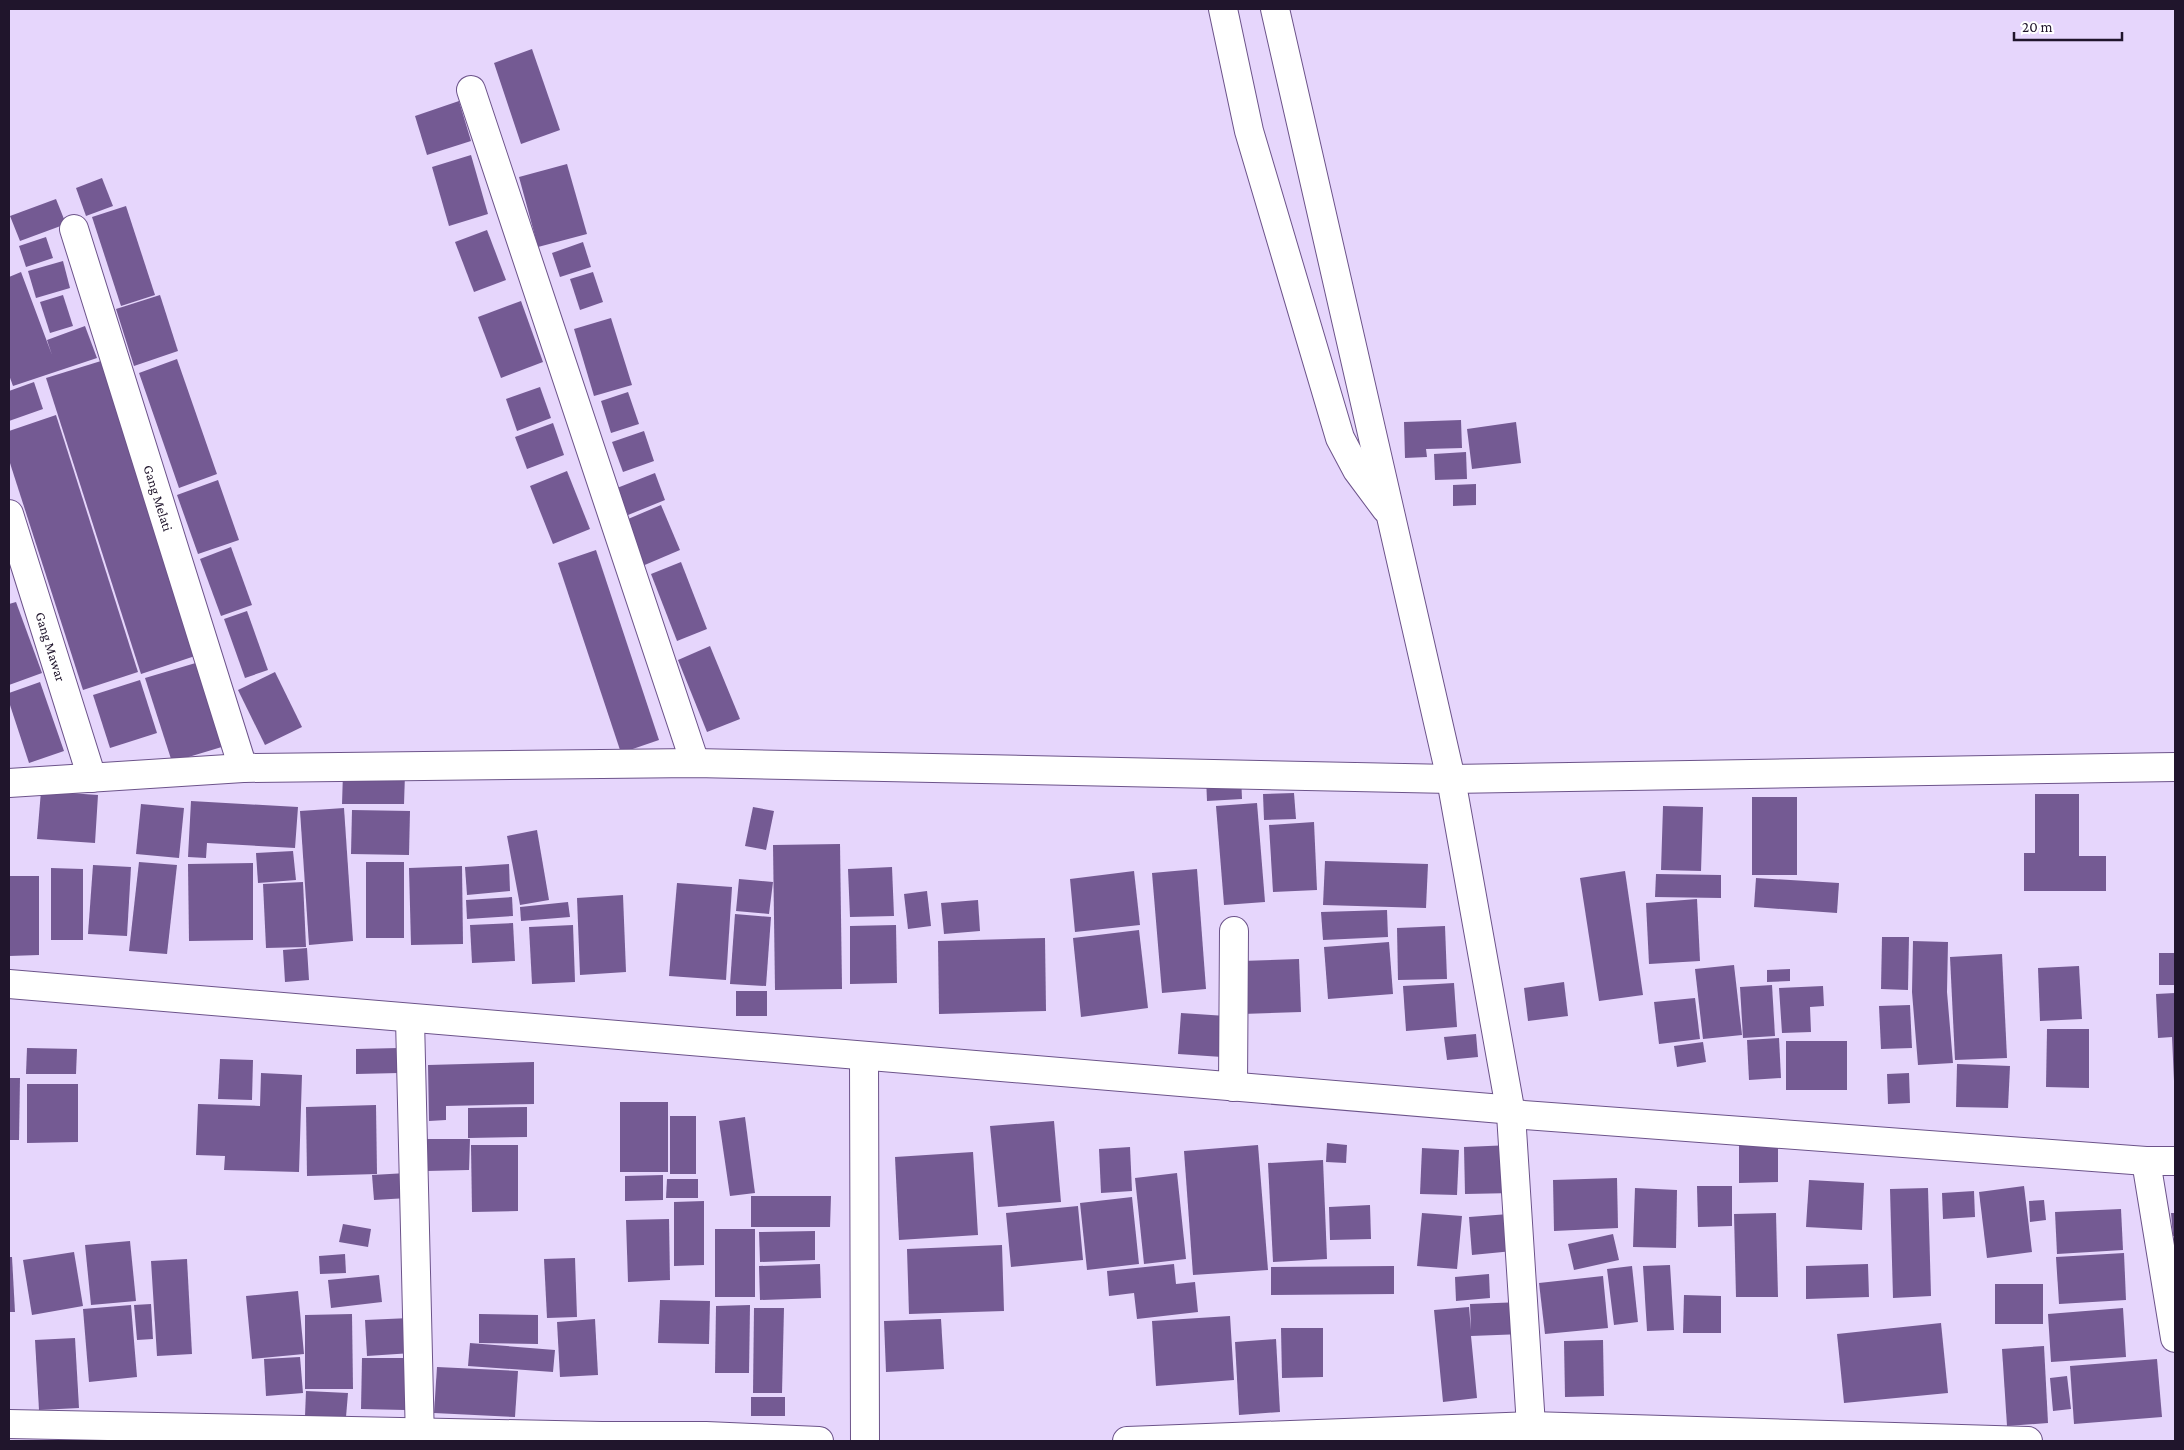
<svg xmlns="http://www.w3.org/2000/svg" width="2184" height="1450" font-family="'Crimson Pro',serif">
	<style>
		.building { fill: #745a93 }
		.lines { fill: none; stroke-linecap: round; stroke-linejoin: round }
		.minor-casing { stroke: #6c538a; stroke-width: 30 }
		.major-casing { stroke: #6c538a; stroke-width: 30 }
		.minor { stroke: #fff; stroke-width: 28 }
		.major { stroke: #fff; stroke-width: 28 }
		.labels { text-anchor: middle; stroke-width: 5; stroke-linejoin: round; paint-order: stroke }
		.street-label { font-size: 14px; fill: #20152c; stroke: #fff }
	</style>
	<rect width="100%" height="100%" fill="#e6d6fc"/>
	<g class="building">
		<path d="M532 49 560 130 521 144 494 63Z"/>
		<path d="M459 101 471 141 427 155 415 116Z"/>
		<path d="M471 155 488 214 449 226 432 167Z"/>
		<path d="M567 164 587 234 538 247 519 177Z"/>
		<path d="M102 178 113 206 86 216 76 188Z"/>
		<path d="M56 199 66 224 20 241 10 216Z"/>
		<path d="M126 206 155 295 121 306 92 217Z"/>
		<path d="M487 230 506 280 474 292 455 242Z"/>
		<path d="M46 237 53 258 26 267 19 246Z"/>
		<path d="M583 242 591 267 560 277 552 253Z"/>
		<path d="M63 261 70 288 36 298 28 271Z"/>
		<path d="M21 272 52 355 47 340 85 326 97 358 13 386 9 375V277Z"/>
		<path d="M593 272 603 302 580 310 570 279Z"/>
		<path d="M63 295 73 326 50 333 40 302Z"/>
		<path d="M160 295 178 351 134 366 116 309Z"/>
		<path d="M521 301 543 362 501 378 478 317Z"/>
		<path d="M611 318 632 385 594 396 574 329Z"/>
		<path d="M177 359 217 474 179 488 139 373Z"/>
		<path d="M101 361 195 656 141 674 46 378Z"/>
		<path d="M34 382 43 409 9 421V391Z"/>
		<path d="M540 387 551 418 517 431 506 399Z"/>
		<path d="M628 392 639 424 611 433 601 401Z"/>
		<path d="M56 415 138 672 83 690 9 460V431Z"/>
		<path d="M1461 420 1462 448 1426 449 1427 457 1405 458 1404 422Z"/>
		<path d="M1516 422 1521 463 1472 469 1467 429Z"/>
		<path d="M553 423 564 455 527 469 515 437Z"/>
		<path d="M644 431 654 461 623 472 612 442Z"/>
		<path d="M1466 452 1467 479 1435 480 1434 454Z"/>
		<path d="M567 471 590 529 553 544 530 486Z"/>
		<path d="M655 473 665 500 628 515 617 488Z"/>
		<path d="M218 480 239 540 198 554 177 495Z"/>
		<path d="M1476 484V505L1453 506V485Z"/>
		<path d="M661 505 680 550 640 567 621 522Z"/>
		<path d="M231 547 252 605 221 616 200 559Z"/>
		<path d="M596 550 659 740 621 753 558 563Z"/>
		<path d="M681 562 707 629 677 641 651 574Z"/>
		<path d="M16 602 42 673 9 685V604Z"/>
		<path d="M247 611 268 670 245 678 224 619Z"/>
		<path d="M710 646 740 719 707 732 678 660Z"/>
		<path d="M199 662 225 746 172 762 145 678Z"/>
		<path d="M275 672 302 727 265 745 238 690Z"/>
		<path d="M140 680 157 733 110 748 93 695Z"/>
		<path d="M40 682 64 751 29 763 9 702V693Z"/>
		<path d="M343 772 405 774 404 804H342Z"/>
		<path d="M1241 775 1242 799 1207 801 1206 777Z"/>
		<path d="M41 791 98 795 95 843 37 839Z"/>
		<path d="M1294 793 1296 819 1264 820 1263 794Z"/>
		<path d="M2035 794H2079V856H2106V891H2024V853H2035Z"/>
		<rect x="1752" y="797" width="45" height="78"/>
		<path d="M191 801 298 807 295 848 207 843 206 858 188 857Z"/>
		<path d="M1257 803 1265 902 1224 905 1216 806Z"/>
		<path d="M141 804 184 808 179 858 136 854Z"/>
		<path d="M1663 806 1703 807 1701 871 1661 870Z"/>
		<path d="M753 807 774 811 766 850 745 846Z"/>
		<path d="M344 808 353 941 309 945 300 811Z"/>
		<path d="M352 810 410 811 409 855 351 854Z"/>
		<path d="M1314 822 1317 890 1273 892 1269 825Z"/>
		<path d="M537 830 549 900 520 905 507 836Z"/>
		<path d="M840 844 842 989 775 990 773 845Z"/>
		<path d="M293 851 296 880 258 883 256 853Z"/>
		<path d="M1325 861 1428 864 1426 908 1323 905Z"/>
		<path d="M139 862 177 865 167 954 129 951Z"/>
		<rect x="366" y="862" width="38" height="76"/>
		<path d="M253 863V940L189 941 188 864Z"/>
		<path d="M509 864 510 891 467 895 465 867Z"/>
		<path d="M93 865 131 867 127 936 88 934Z"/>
		<path d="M462 866 463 944 411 945 409 868Z"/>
		<path d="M892 867 894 916 850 917 848 869Z"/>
		<path d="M51 868 83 869V940H51Z"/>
		<path d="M1197 869 1206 989 1162 993 1152 873Z"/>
		<path d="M1134 871 1140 925 1075 932 1070 879Z"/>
		<path d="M1625 871 1643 995 1599 1001 1580 878Z"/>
		<path d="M1656 874 1721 875V898L1655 897Z"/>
		<path d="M9 876H39V955L9 956Z"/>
		<path d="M1756 878 1839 883 1837 913 1754 907Z"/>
		<path d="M739 879 773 882 769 914 736 911Z"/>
		<path d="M303 882 306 947 266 948 263 884Z"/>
		<path d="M677 883 732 887 726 980 669 976Z"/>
		<path d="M927 891 931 926 908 929 904 894Z"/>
		<path d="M623 895 626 972 580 975 577 898Z"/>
		<path d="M512 897 513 916 467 919 466 900Z"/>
		<path d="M1697 899 1700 961 1649 964 1646 903Z"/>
		<path d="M978 900 980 931 944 934 941 903Z"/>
		<path d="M568 902 570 917 521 921 520 907Z"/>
		<path d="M1387 910 1388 937 1323 940 1321 912Z"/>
		<path d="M735 914 771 917 766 986 730 984Z"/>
		<path d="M513 923 515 961 472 963 470 925Z"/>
		<path d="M573 925 575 982 532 984 529 927Z"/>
		<path d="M896 925 897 983 850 984V926Z"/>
		<path d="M1445 926 1447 979 1398 980 1397 928Z"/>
		<path d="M1139 930 1148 1008 1081 1017 1073 938Z"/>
		<path d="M1882 937H1909L1908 990 1881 989Z"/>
		<path d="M1045 938 1046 1011 939 1014 938 941Z"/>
		<path d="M1913 941 1948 942 1947 992 1953 1063 1918 1065 1912 992Z"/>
		<path d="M1389 942 1393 994 1328 999 1324 947Z"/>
		<path d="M307 948 309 980 285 982 283 950Z"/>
		<rect x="2159" y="953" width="16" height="32"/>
		<path d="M2002 954 2007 1058 1955 1060 1950 957Z"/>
		<path d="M1299 959 1301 1012 1242 1014 1241 961Z"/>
		<path d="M1734 965 1742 1035 1703 1039 1695 969Z"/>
		<path d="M2079 966 2082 1019 2040 1021 2038 968Z"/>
		<path d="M1790 969V981L1767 982V970Z"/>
		<path d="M1564 982 1568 1016 1528 1021 1524 988Z"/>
		<path d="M1454 983 1457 1027 1406 1031 1403 986Z"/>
		<path d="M1772 985 1775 1036 1743 1038 1740 987Z"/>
		<path d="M1823 986 1824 1006 1810 1007 1811 1032 1782 1033 1779 988Z"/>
		<rect x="736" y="991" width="31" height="25"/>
		<path d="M2175 993V1080L2174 1081 2172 1037 2158 1038 2156 994Z"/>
		<path d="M1695 998 1700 1039 1659 1044 1654 1002Z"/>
		<path d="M1910 1005 1912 1048 1881 1049 1879 1006Z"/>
		<path d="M1181 1013 1226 1016 1222 1057 1178 1054Z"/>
		<path d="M2047 1029H2089V1088L2046 1087Z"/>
		<path d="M1476 1034 1478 1057 1447 1060 1444 1037Z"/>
		<path d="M1779 1038 1781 1078 1749 1080 1747 1040Z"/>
		<rect x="1786" y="1041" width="61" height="49"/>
		<path d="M1703 1042 1706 1062 1677 1067 1674 1046Z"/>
		<path d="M27 1048 77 1049 76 1074H26Z"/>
		<path d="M399 1048V1073L356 1074V1049Z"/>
		<path d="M220 1059 253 1060 252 1100 218 1099Z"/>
		<path d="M534 1062V1104L446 1106V1120L429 1121 428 1065Z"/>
		<path d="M1957 1064 2010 1066 2008 1108 1956 1107Z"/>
		<path d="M261 1073 302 1075 299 1172 224 1170 225 1156 196 1155 198 1104 260 1106Z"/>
		<path d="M1909 1073 1910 1103 1888 1104 1887 1074Z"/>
		<path d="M9 1078H20L19 1140H9Z"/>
		<path d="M27 1084H78V1142L27 1143Z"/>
		<rect x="620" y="1102" width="48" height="70"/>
		<path d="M376 1105 377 1174 307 1176 306 1107Z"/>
		<path d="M527 1107V1137L468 1138V1108Z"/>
		<rect x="670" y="1116" width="26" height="58"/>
		<path d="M745 1117 755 1193 730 1196 719 1121Z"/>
		<path d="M1054 1121 1061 1202 998 1207 990 1126Z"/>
		<path d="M427 1139H470L469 1170 426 1171Z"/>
		<path d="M1327 1143 1347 1145 1346 1163 1326 1162Z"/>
		<path d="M471 1145H518V1211L472 1212Z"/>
		<path d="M1258 1145 1268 1270 1193 1275 1184 1151Z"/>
		<path d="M1512 1145 1514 1193 1465 1194 1464 1147Z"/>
		<path d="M1739 1146H1778V1182L1739 1183Z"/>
		<path d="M1130 1147 1132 1191 1101 1193 1099 1149Z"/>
		<path d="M1422 1148 1459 1150 1457 1195 1420 1194Z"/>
		<path d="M973 1152 978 1235 899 1240 895 1157Z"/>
		<path d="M1323 1160 1327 1259 1273 1262 1268 1163Z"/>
		<path d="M407 1173 408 1198 374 1200 372 1175Z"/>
		<path d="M1177 1173 1186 1259 1144 1264 1135 1178Z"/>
		<path d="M663 1175V1200L625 1201V1176Z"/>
		<path d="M1617 1178 1618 1228 1554 1231 1553 1180Z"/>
		<path d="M667 1179H698V1198H666Z"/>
		<path d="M1809 1180 1864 1183 1862 1230 1806 1227Z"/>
		<path d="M1697 1186H1732V1226L1698 1227Z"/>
		<path d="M2024 1186 2032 1252 1987 1258 1979 1192Z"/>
		<path d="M1635 1188 1677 1190 1676 1248 1633 1247Z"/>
		<path d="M1928 1188 1931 1296 1893 1298 1890 1189Z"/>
		<path d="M1974 1191 1975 1217 1943 1219 1942 1193Z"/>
		<path d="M751 1196H831L830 1227H751Z"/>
		<path d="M1132 1197 1139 1264 1087 1270 1080 1203Z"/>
		<path d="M2044 1200 2046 1220 2030 1222 2029 1201Z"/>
		<path d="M704 1201V1265L674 1266V1202Z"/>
		<path d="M1370 1205 1371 1239 1330 1240 1329 1207Z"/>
		<path d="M1078 1206 1083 1260 1011 1267 1006 1213Z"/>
		<path d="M2121 1209 2123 1250 2057 1254 2055 1212Z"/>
		<path d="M1422 1213 1462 1216 1457 1269 1417 1266Z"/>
		<path d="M1776 1213 1778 1297H1736L1734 1214Z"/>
		<path d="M2171 1213H2175V1236H2173Z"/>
		<path d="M1509 1214 1513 1251 1472 1255 1469 1217Z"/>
		<path d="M669 1219 670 1280 628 1282 626 1220Z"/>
		<path d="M343 1224 371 1229 368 1247 339 1242Z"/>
		<rect x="715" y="1229" width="40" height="68"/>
		<path d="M815 1231V1260L760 1262 759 1232Z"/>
		<path d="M1613 1234 1619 1260 1574 1270 1568 1244Z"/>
		<path d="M130 1241 136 1301 91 1305 85 1245Z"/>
		<path d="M1002 1245 1004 1311 909 1314 907 1249Z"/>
		<path d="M74 1252 83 1306 32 1315 23 1260Z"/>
		<path d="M2124 1253 2126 1300 2059 1304 2056 1257Z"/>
		<path d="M345 1254 346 1273 320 1274 319 1256Z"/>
		<path d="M9 1257H12L15 1312H9Z"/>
		<path d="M575 1258 577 1317 547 1318 544 1259Z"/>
		<path d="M187 1259 192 1354 157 1356 151 1261Z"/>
		<path d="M820 1264 821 1298 760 1300 759 1266Z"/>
		<path d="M1174 1264 1176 1284 1195 1282 1198 1312 1137 1319 1134 1293 1109 1296 1107 1271Z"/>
		<path d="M1868 1264 1869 1297 1806 1299V1266Z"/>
		<path d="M1670 1265 1674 1330 1647 1331 1643 1266Z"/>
		<path d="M1394 1266V1294L1271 1295V1267Z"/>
		<path d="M1632 1266 1638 1322 1614 1325 1607 1269Z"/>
		<path d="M1489 1274 1490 1298 1456 1301 1455 1277Z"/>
		<path d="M379 1275 382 1302 331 1308 328 1280Z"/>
		<path d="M1603 1276 1608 1328 1545 1334 1539 1283Z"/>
		<rect x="1995" y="1284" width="48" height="40"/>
		<path d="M298 1291 304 1354 252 1359 246 1296Z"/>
		<path d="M1684 1295 1721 1296V1333H1683Z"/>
		<path d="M660 1300 710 1301 709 1344 658 1343Z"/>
		<path d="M1522 1302 1523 1334 1471 1336 1477 1398 1443 1402 1434 1310 1469 1307 1471 1330 1470 1304Z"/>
		<path d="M151 1304 153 1339 137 1340 134 1305Z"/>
		<path d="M131 1305 137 1377 89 1382 83 1309Z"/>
		<path d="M750 1305 749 1373H715L716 1306Z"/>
		<path d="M754 1308H784L782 1393H753Z"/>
		<path d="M2123 1308 2126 1357 2051 1362 2048 1314Z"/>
		<path d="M352 1314 353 1389H305V1315Z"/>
		<path d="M479 1314 538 1315V1344L479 1343Z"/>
		<path d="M1230 1316 1234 1380 1156 1386 1152 1321Z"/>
		<path d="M410 1318 412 1353 367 1356 365 1320Z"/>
		<path d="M595 1319 598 1375 560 1377 557 1322Z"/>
		<path d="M941 1319 944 1369 886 1372 884 1321Z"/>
		<path d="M1941 1323 1948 1393 1844 1403 1837 1334Z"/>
		<path d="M1281 1328H1323V1377L1282 1378Z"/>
		<path d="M75 1338 79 1408 39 1410 35 1340Z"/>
		<path d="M1276 1339 1280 1412 1239 1415 1235 1342Z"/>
		<path d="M1603 1340 1604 1396 1565 1397 1564 1341Z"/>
		<path d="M470 1343 555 1350 553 1372 468 1366Z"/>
		<path d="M2044 1346 2048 1423 2007 1426 2002 1349Z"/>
		<path d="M300 1357 303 1393 266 1396 264 1359Z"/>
		<path d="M362 1358H406L405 1410 361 1409Z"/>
		<path d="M2157 1359 2162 1417 2074 1424 2070 1366Z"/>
		<path d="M437 1367 518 1371 515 1417 434 1413Z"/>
		<path d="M2067 1376 2071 1409 2053 1411 2050 1378Z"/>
		<path d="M306 1391 348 1393 346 1417 305 1416Z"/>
		<rect x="751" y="1397" width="34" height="19"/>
	</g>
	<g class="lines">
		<g class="minor-casing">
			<g id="minor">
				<path d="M1223 9 1249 131 1340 438 1357 470 1386 509"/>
				<path d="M1275 9 1451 779 1511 1114 1531 1426"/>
				<path d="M471 90 695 763"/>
				<path id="s1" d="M74 229 243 768"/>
				<path id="s2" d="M9 514 92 778"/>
				<path d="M9 783 243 768 695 763 1451 779 2175 767"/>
				<path d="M410 1019 420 1441"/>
				<path d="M864 1056 865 1441"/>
				<path d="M1233 1087 1234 931"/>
				<path d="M2146 1161 2175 1338"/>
				<path d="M9 1424 602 1436H706L819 1441"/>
				<path d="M1127 1441 1531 1426 2028 1441"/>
			</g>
		</g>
		<g class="major-casing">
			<path id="major" d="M9 984 1502 1109 1511 1114 2146 1161H2175"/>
		</g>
		<use href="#minor" class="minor"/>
		<use href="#major" class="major"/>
	</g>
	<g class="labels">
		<g class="street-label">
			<text dy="5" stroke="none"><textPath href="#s1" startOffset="282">Gang Melati</textPath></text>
			<text dy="5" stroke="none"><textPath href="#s2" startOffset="139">Gang Mawar</textPath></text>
		</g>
	</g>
	<rect width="2184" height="1450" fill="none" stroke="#20152c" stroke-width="20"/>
	<path d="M2014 32v8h108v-8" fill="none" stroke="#20152c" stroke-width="2.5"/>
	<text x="2022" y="32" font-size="15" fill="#20152c" stroke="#ffffff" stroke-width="4" paint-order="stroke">20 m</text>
</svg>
